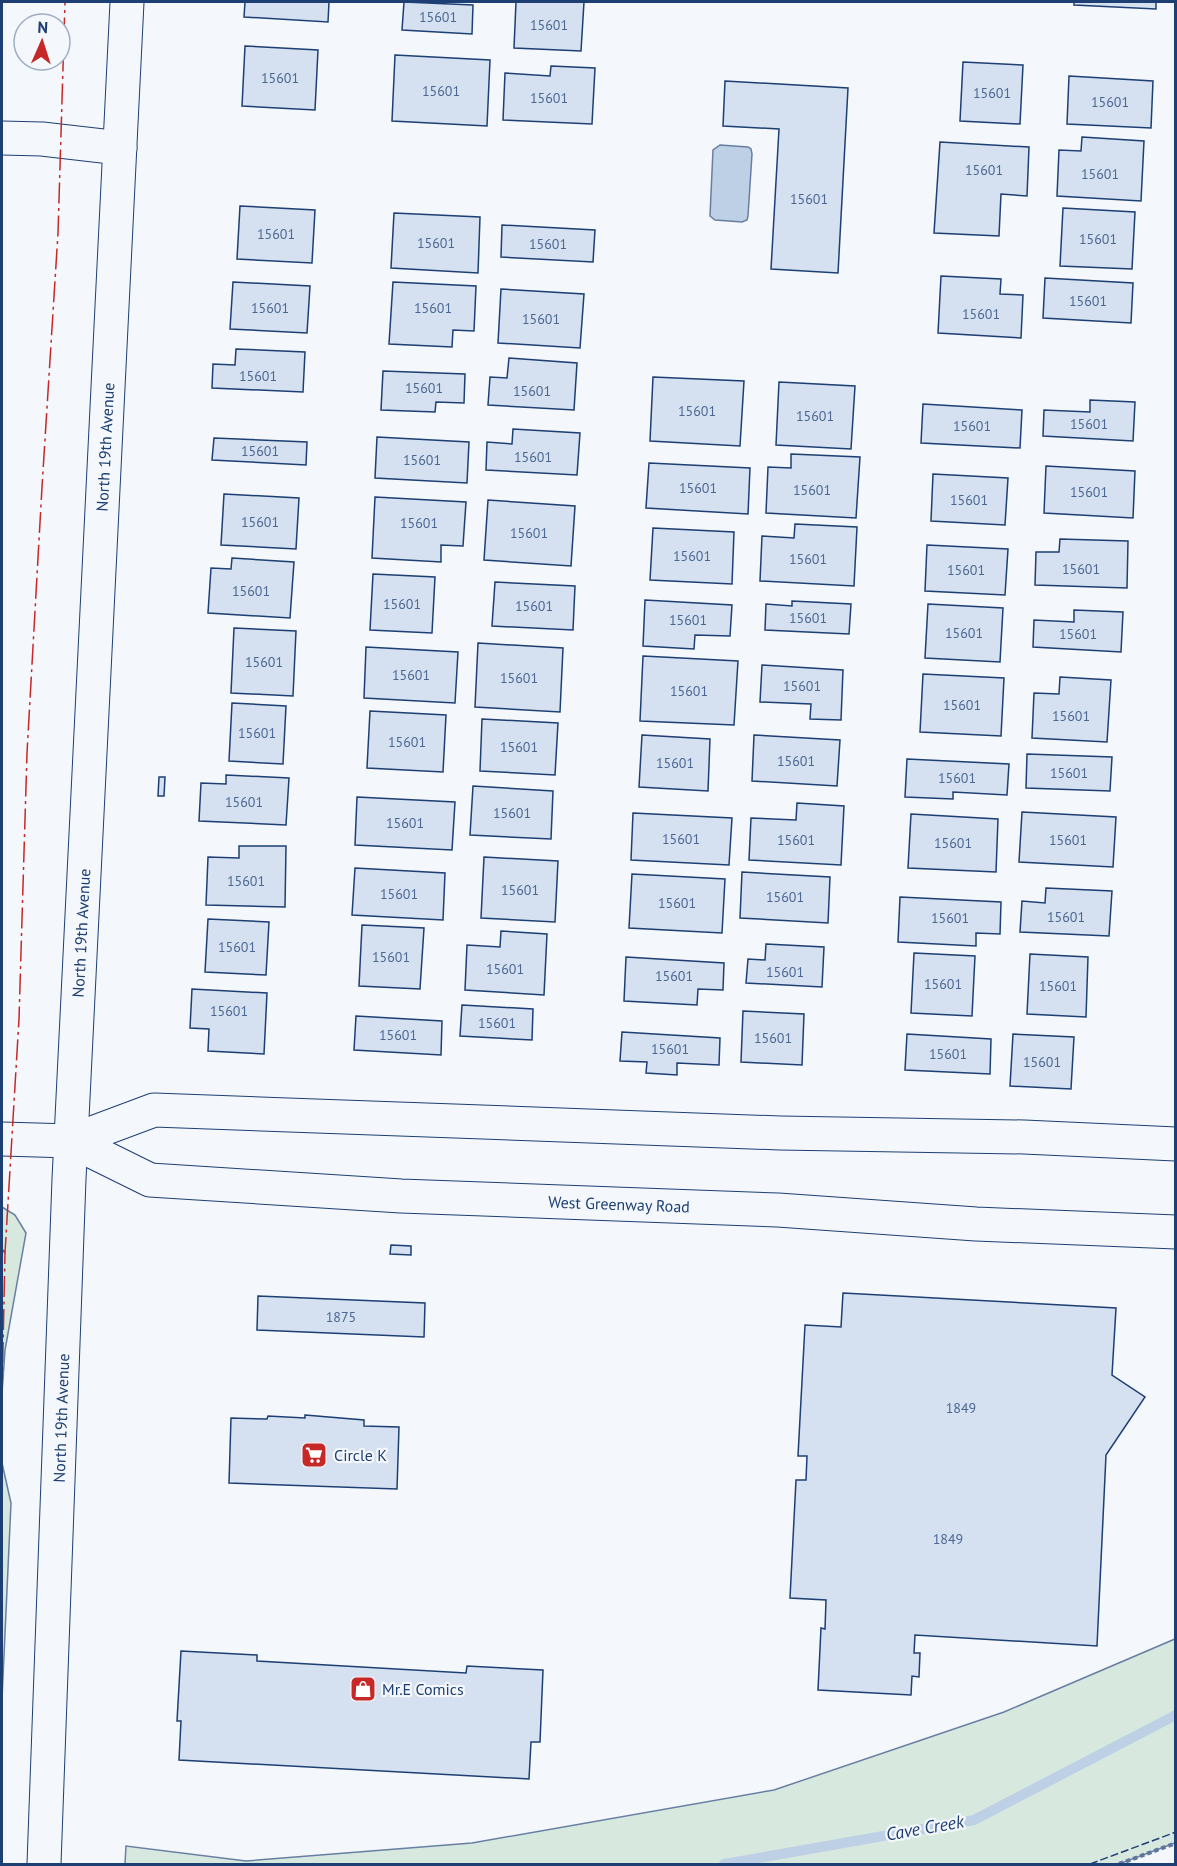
<svg xmlns="http://www.w3.org/2000/svg" width="1177" height="1866" font-family="'PT Sans',sans-serif">
	<style>
		.green { fill: #d7e8df; stroke: #687fa3; stroke-width: 1.5 }
		.water { fill: #bed0e5; stroke: #687fa3; stroke-width: 1.5 }
		.lines { fill: none; stroke-linecap: round; stroke-linejoin: round }
		.stream { stroke: #bed0e5; stroke-width: 10 }
		.building { fill: #d5e0f0; stroke: #1d3f73; stroke-width: 1.5 }
		.minor-casing { stroke: #1d3f73; stroke-width: 35 }
		.major-casing { stroke: #1d3f73; stroke-width: 35 }
		.path { stroke: #5e769c; stroke-width: 4; stroke-dasharray: 4.5 3; stroke-linecap: butt }
		.minor { stroke: #f4f7fb; stroke-width: 33 }
		.major { stroke: #f4f7fb; stroke-width: 33 }
		.fence { stroke: #1d3f73; stroke-width: 1.5; stroke-dasharray: 8 3; stroke-linecap: butt }
		.power { stroke: #c62828; stroke-width: 1.5; stroke-dasharray: 21 4.5 3 4.5; stroke-linecap: butt }
		.labels { text-anchor: middle; stroke-width: 4.5; stroke-linejoin: round; paint-order: stroke }
		.number-label { font-size: 14px; fill: #4b6792 }
		.street-label { font-size: 16px; fill: #1d3f73; stroke: #f4f7fb }
		.poi-label { font-size: 16px; fill: #1d3f73; stroke: #f4f7fb; text-anchor: start }
		.water-label { font-size: 18px; font-style: italic; fill: #1d3f73; stroke: #f4f7fb }
	</style>
	<rect width="100%" height="100%" fill="#f4f7fb"/>
	<g class="green">
		<path d="M2 1207 15 1215 26 1233 5 1350 2 1393Z"/>
		<path d="M2 1463 11 1503 2 1699Z"/>
		<path d="M1175 1639V1843L1119 1864H125L126 1846 246 1861 472 1843 774 1790 1004 1712Z"/>
	</g>
	<path class="water" d="M720 145 748 147 751 149 752 154 748 216 747 220 742 222 715 220 710 216 713 150Z"/>
	<g class="lines">
		<path class="stream" d="M724 1864 974 1820 1176 1715"/>
	</g>
	<g class="building">
		<path d="M245 2H329L328 22 244 17Z"/>
		<path d="M404 2 473 5 472 34 402 30Z"/>
		<path d="M516 2H584L581 51 514 48Z"/>
		<path d="M1074 2H1156V9L1074 5Z"/>
		<path d="M245 46 318 50 315 110 242 106Z"/>
		<path d="M395 55 490 60 487 126 392 121Z"/>
		<path d="M963 62 1023 65 1020 124 960 121Z"/>
		<path d="M551 66 595 68 592 124 503 120 505 73 550 76Z"/>
		<path d="M1069 76 1153 81 1151 128 1067 124Z"/>
		<path d="M725 81 848 88 838 273 771 269 779 129 723 126Z"/>
		<path d="M1082 137 1144 141 1141 201 1057 196 1059 150 1081 151Z"/>
		<path d="M940 142 1029 147 1027 196 1001 194 999 236 934 233Z"/>
		<path d="M240 206 315 210 312 263 237 259Z"/>
		<path d="M1063 208 1135 212 1132 269 1060 266Z"/>
		<path d="M394 213 480 217 478 273 391 268Z"/>
		<path d="M502 225 595 230 593 262 501 257Z"/>
		<path d="M941 276 1001 279 1000 294 1023 295 1021 338 938 333Z"/>
		<path d="M1045 278 1133 283 1131 323 1043 318Z"/>
		<path d="M233 282 310 286 307 333 230 329Z"/>
		<path d="M393 282 476 286 474 331 453 330 452 347 389 344Z"/>
		<path d="M501 289 584 294 580 348 498 343Z"/>
		<path d="M236 349 305 352 303 392 212 388 213 364 235 365Z"/>
		<path d="M509 358 577 363 574 410 488 405 490 377 507 378Z"/>
		<path d="M383 371 465 374 464 403 436 402 435 412 381 410Z"/>
		<path d="M653 377 744 381 740 446 650 441Z"/>
		<path d="M779 382 855 386 851 449 776 445Z"/>
		<path d="M1090 400 1135 402 1133 441 1043 436 1044 410 1090 412Z"/>
		<path d="M923 404 1022 410 1020 448 921 443Z"/>
		<path d="M513 429 580 433 577 475 486 470 487 442 512 444Z"/>
		<path d="M377 437 469 442 467 483 375 478Z"/>
		<path d="M214 438 307 442 306 465 212 460Z"/>
		<path d="M791 454 860 457 856 518 766 513 768 467 791 468Z"/>
		<path d="M649 463 750 468 748 514 646 508Z"/>
		<path d="M1046 466 1135 471 1133 518 1044 513Z"/>
		<path d="M933 474 1008 478 1005 525 931 521Z"/>
		<path d="M224 494 299 498 296 549 221 545Z"/>
		<path d="M375 497 466 502 463 546 441 545V562L372 558Z"/>
		<path d="M488 500 575 506 571 566 484 560Z"/>
		<path d="M795 524 857 527 854 586 760 581 762 536 794 538Z"/>
		<path d="M653 528 734 532 732 584 650 580Z"/>
		<path d="M1060 539 1128 541 1127 588 1035 585 1036 552H1059Z"/>
		<path d="M927 545 1008 549 1005 595 925 591Z"/>
		<path d="M232 558 294 562 290 618 208 613 211 568 231 569Z"/>
		<path d="M373 574 435 577 432 633 370 630Z"/>
		<path d="M495 582 575 586 573 630 492 626Z"/>
		<path d="M645 600 732 605 730 636 695 635 694 649 643 646Z"/>
		<path d="M792 601 851 604 849 634 765 630 766 604 792 606Z"/>
		<path d="M928 604 1003 608 1000 662 925 658Z"/>
		<path d="M1074 610 1123 612 1121 652 1033 647 1034 620 1074 622Z"/>
		<path d="M234 628 296 631 293 696 231 693Z"/>
		<path d="M478 643 563 648 560 712 475 707Z"/>
		<path d="M366 647 458 652 455 703 364 698Z"/>
		<path d="M643 656 738 661 734 725 640 721Z"/>
		<path d="M762 665 843 670 841 720 810 719 811 704 760 702Z"/>
		<path d="M923 674 1004 678 1001 736 920 732Z"/>
		<path d="M1060 677 1111 680 1107 742 1032 738 1034 693 1059 694Z"/>
		<path d="M232 703 286 706 283 764 229 761Z"/>
		<path d="M370 711 446 715 443 772 367 768Z"/>
		<path d="M482 719 558 723 555 775 480 771Z"/>
		<path d="M642 735 710 739 708 791 639 787Z"/>
		<path d="M754 735 840 740 837 786 752 781Z"/>
		<path d="M1027 754 1112 757 1110 791 1026 788Z"/>
		<path d="M907 759 1009 764 1007 795 953 792V799L905 797Z"/>
		<path d="M226 775 289 778 286 825 199 821 201 783 226 784Z"/>
		<path d="M159 777H165L164 796H158Z"/>
		<path d="M473 786 553 791 551 839 470 835Z"/>
		<path d="M357 797 455 802 452 850 355 845Z"/>
		<path d="M797 803 844 806 841 865 749 860 751 818 796 820Z"/>
		<path d="M1022 812 1116 817 1113 867 1019 862Z"/>
		<path d="M633 813 732 818 729 865 631 860Z"/>
		<path d="M911 814 998 819 996 872 908 868Z"/>
		<path d="M239 846H286L285 907 206 905 208 857 239 858Z"/>
		<path d="M484 857 558 861 555 922 481 918Z"/>
		<path d="M355 868 445 873 443 920 352 915Z"/>
		<path d="M742 872 830 877 828 923 740 918Z"/>
		<path d="M632 874 725 879 722 933 629 928Z"/>
		<path d="M1046 888 1112 891 1109 936 1020 932 1022 901 1045 903Z"/>
		<path d="M900 897 1001 902 1000 934 976 933V946L898 942Z"/>
		<path d="M208 919 269 922 266 975 205 972Z"/>
		<path d="M362 925 424 928 420 989 359 986Z"/>
		<path d="M501 931 547 934 544 995 465 990 467 945 500 947Z"/>
		<path d="M766 944 824 947 822 987 746 983 748 959 765 960Z"/>
		<path d="M914 953 975 956 972 1016 911 1013Z"/>
		<path d="M1030 954 1088 957 1086 1017 1027 1014Z"/>
		<path d="M626 957 724 963 723 990 698 989 697 1005 624 1001Z"/>
		<path d="M192 989 267 993 264 1054 208 1051 209 1029 190 1028Z"/>
		<path d="M462 1005 533 1009 532 1040 460 1036Z"/>
		<path d="M743 1011 804 1014 802 1065 741 1062Z"/>
		<path d="M356 1016 442 1021 441 1055 354 1050Z"/>
		<path d="M622 1032 720 1038 719 1065 677 1063V1075L646 1073 647 1062 620 1061Z"/>
		<path d="M907 1034 991 1039 990 1074 905 1070Z"/>
		<path d="M1013 1034 1074 1037 1071 1089 1010 1086Z"/>
		<path d="M391 1245 411 1246V1255L390 1254Z"/>
		<path d="M843 1293 1116 1308 1112 1375 1145 1397 1106 1455 1097 1646 915 1635 914 1653H920L919 1677 912 1676 911 1695 818 1690 821 1628 825 1629 826 1600 790 1598 796 1480H806L807 1456H798L805 1325 841 1327Z"/>
		<path d="M258 1296 425 1303 424 1337 257 1330Z"/>
		<path d="M305 1415 364 1420V1426L399 1427 397 1489 229 1483 231 1418 267 1419 268 1416 305 1418Z"/>
		<path d="M181 1651 257 1655V1661L466 1673 467 1666 543 1670 540 1742H531L529 1779 179 1760 181 1721H177Z"/>
	</g>
	<g class="lines">
		<g class="minor-casing">
			<path id="minor" d="M2 138 42 139 120 148"/>
		</g>
		<g class="major-casing">
			<g id="major">
				<path d="M2 1139 71 1141 154 1110 780 1133 1024 1137 1176 1144"/>
				<path d="M71 1141 150 1180 401 1196 778 1210 976 1224 1176 1232"/>
				<path d="M44 1864 69 1179 127 2"/>
			</g>
		</g>
		<path class="path" d="M1119 1864 1176 1843"/>
		<use href="#minor" class="minor"/>
		<use href="#major" class="major"/>
		<path class="fence" d="M1090 1864 1176 1832"/>
		<g class="power">
			<path d="M2 1249 5 1253 19 1019 27 753 42 487 58 233 65 2"/>
			<path d="M2 1396 5 1253"/>
		</g>
	</g>
	<defs>
		<g id="supermarket-square" transform="scale(1.35)"><rect x="-9" y="-9" width="18" height="18" rx="4" fill="#c62828" stroke="#f4f7fb"/><path d="M-6-5.5h2.5l.6 2H6L4.5 2H-2.5L-4.4-4H-6ZM-1.5 3.2a1.3 1.3 0 1 0 .1 0ZM3 3.2a1.3 1.3 0 1 0 .1 0Z" fill="#fff"/></g>
		<g id="shop-square" transform="scale(1.35)"><rect x="-9" y="-9" width="18" height="18" rx="4" fill="#c62828" stroke="#f4f7fb"/><path d="M-5-2.5h2.3a2.7 3.5 0 0 1 5.4 0H5L5.5 6h-11ZM-1.5-2.5h3a1.5 2.3 0 0 0-3 0Z" fill="#fff"/></g>
	</defs>
	<g fill-rule="evenodd">
		<use href="#supermarket-square" x="314" y="1455"/>
		<use href="#shop-square" x="363" y="1689"/>
	</g>
	<g class="labels">
		<g class="number-label">
			<text x="438" y="22">15601</text>
			<text x="549" y="30">15601</text>
			<text x="280" y="83">15601</text>
			<text x="441" y="96">15601</text>
			<text x="992" y="98">15601</text>
			<text x="549" y="103">15601</text>
			<text x="1110" y="107">15601</text>
			<text x="984" y="175">15601</text>
			<text x="1100" y="179">15601</text>
			<text x="809" y="204">15601</text>
			<text x="276" y="239">15601</text>
			<text x="1098" y="244">15601</text>
			<text x="436" y="248">15601</text>
			<text x="548" y="249">15601</text>
			<text x="1088" y="306">15601</text>
			<text x="270" y="313">15601</text>
			<text x="433" y="313">15601</text>
			<text x="981" y="319">15601</text>
			<text x="541" y="324">15601</text>
			<text x="258" y="381">15601</text>
			<text x="424" y="393">15601</text>
			<text x="532" y="396">15601</text>
			<text x="697" y="416">15601</text>
			<text x="815" y="421">15601</text>
			<text x="1089" y="429">15601</text>
			<text x="972" y="431">15601</text>
			<text x="260" y="456">15601</text>
			<text x="533" y="462">15601</text>
			<text x="422" y="465">15601</text>
			<text x="698" y="493">15601</text>
			<text x="812" y="495">15601</text>
			<text x="1089" y="497">15601</text>
			<text x="969" y="505">15601</text>
			<text x="260" y="527">15601</text>
			<text x="419" y="528">15601</text>
			<text x="529" y="538">15601</text>
			<text x="692" y="561">15601</text>
			<text x="808" y="564">15601</text>
			<text x="1081" y="574">15601</text>
			<text x="966" y="575">15601</text>
			<text x="251" y="596">15601</text>
			<text x="402" y="609">15601</text>
			<text x="534" y="611">15601</text>
			<text x="808" y="623">15601</text>
			<text x="688" y="625">15601</text>
			<text x="964" y="638">15601</text>
			<text x="1078" y="639">15601</text>
			<text x="264" y="667">15601</text>
			<text x="411" y="680">15601</text>
			<text x="519" y="683">15601</text>
			<text x="802" y="691">15601</text>
			<text x="689" y="696">15601</text>
			<text x="962" y="710">15601</text>
			<text x="1071" y="721">15601</text>
			<text x="257" y="738">15601</text>
			<text x="407" y="747">15601</text>
			<text x="519" y="752">15601</text>
			<text x="796" y="766">15601</text>
			<text x="675" y="768">15601</text>
			<text x="1069" y="778">15601</text>
			<text x="957" y="783">15601</text>
			<text x="244" y="807">15601</text>
			<text x="512" y="818">15601</text>
			<text x="405" y="828">15601</text>
			<text x="681" y="844">15601</text>
			<text x="796" y="845">15601</text>
			<text x="1068" y="845">15601</text>
			<text x="953" y="848">15601</text>
			<text x="246" y="886">15601</text>
			<text x="520" y="895">15601</text>
			<text x="399" y="899">15601</text>
			<text x="785" y="902">15601</text>
			<text x="677" y="908">15601</text>
			<text x="1066" y="922">15601</text>
			<text x="950" y="923">15601</text>
			<text x="237" y="952">15601</text>
			<text x="391" y="962">15601</text>
			<text x="505" y="974">15601</text>
			<text x="785" y="977">15601</text>
			<text x="674" y="981">15601</text>
			<text x="943" y="989">15601</text>
			<text x="1058" y="991">15601</text>
			<text x="229" y="1016">15601</text>
			<text x="497" y="1028">15601</text>
			<text x="398" y="1040">15601</text>
			<text x="773" y="1043">15601</text>
			<text x="670" y="1054">15601</text>
			<text x="948" y="1059">15601</text>
			<text x="1042" y="1067">15601</text>
			<text x="341" y="1322">1875</text>
			<text x="961" y="1413">1849</text>
			<text x="948" y="1544">1849</text>
		</g>
		<g class="street-label">
			<text transform="translate(105 447) rotate(-87)" y="6">North 19th Avenue</text>
			<text transform="translate(81 933) rotate(-87)" y="6">North 19th Avenue</text>
			<text transform="translate(619 1204) rotate(2)" y="6">West Greenway Road</text>
			<text transform="translate(61 1418) rotate(-88)" y="6">North 19th Avenue</text>
		</g>
		<g class="poi-label">
			<text x="334" y="1461">Circle K</text>
			<text x="382" y="1695">Mr.E Comics</text>
		</g>
		<g class="water-label">
			<text transform="translate(925 1828) rotate(-10)" y="6">Cave Creek</text>
		</g>
	</g>
	<rect width="1177" height="1866" fill="none" stroke="#1d3f73" stroke-width="6"/>
	<g transform="translate(42 42) rotate(3)"><circle r="28" fill="#f4f7fb" stroke="#9eadc5" stroke-width="1.5"/>
	<path d="M0-4.5L10 22L0 15L-10 22Z" fill="#c62828"/>
	<text y="-9" font-size="16" font-weight="bold" text-anchor="middle" fill="#1d3f73">N</text>
	</g>
</svg>
